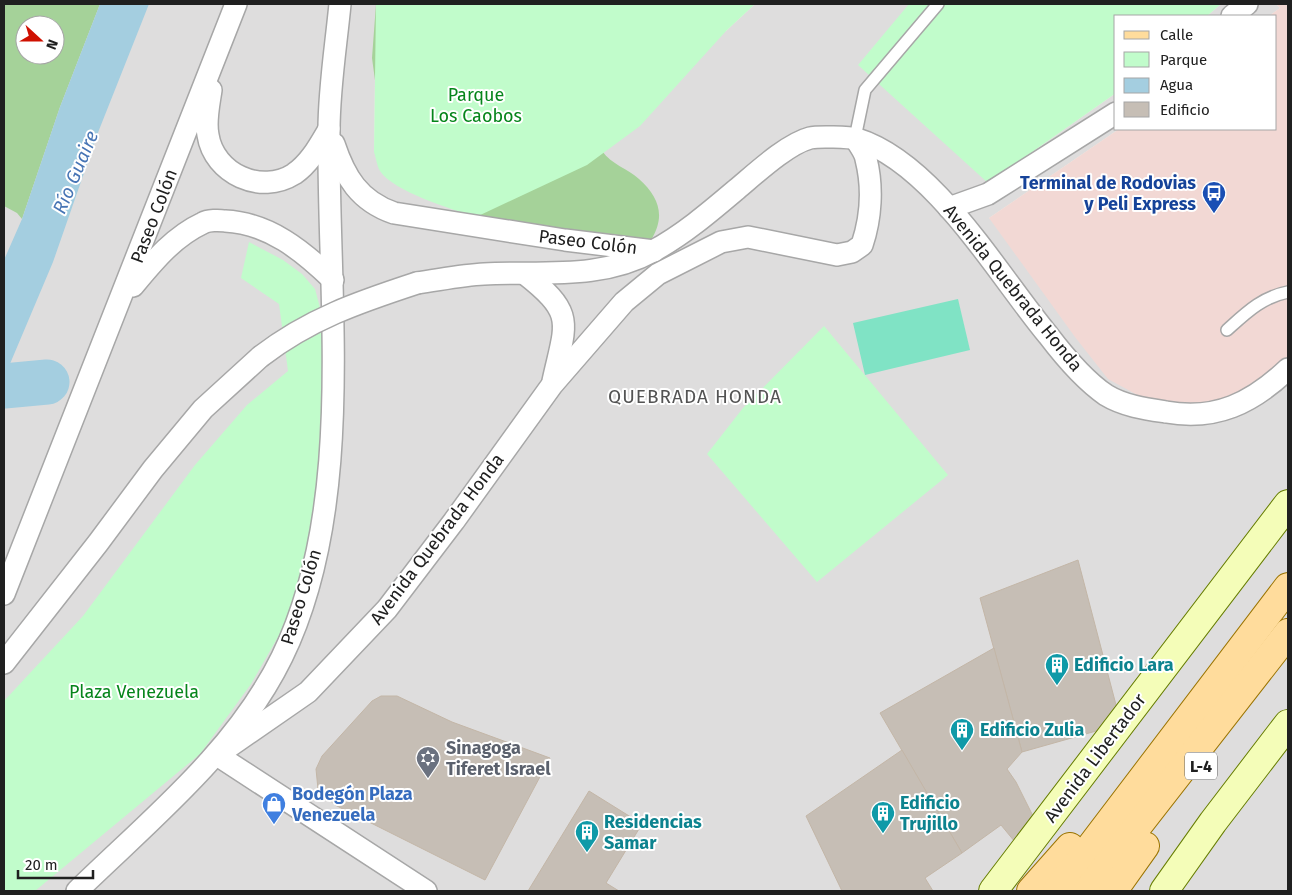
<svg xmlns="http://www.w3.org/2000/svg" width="1292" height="895" font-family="'Fira Sans',sans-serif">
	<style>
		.residential { fill: #dedddd; fill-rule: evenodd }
		.commercial { fill: #f2d8d4 }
		.forest { fill: #a5d299; fill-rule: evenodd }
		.park { fill: #c1fccb }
		.pitch { fill: #80e3c5 }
		.water { fill: #a4cee0 }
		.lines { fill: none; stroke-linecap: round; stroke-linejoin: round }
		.river { stroke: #a4cee0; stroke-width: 45 }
		.building { fill: #c6beb5; stroke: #c3b6a7 }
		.service-casing { stroke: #a7a7a7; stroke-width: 14 }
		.minor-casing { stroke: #a7a7a7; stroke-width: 24 }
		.secondary-casing { stroke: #667d00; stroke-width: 30 }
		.primary-casing { stroke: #9b7400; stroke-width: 30 }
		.service { stroke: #fff; stroke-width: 11 }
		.minor { stroke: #fff; stroke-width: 21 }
		.secondary { stroke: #f4fdb8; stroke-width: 28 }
		.primary { stroke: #ffdc9c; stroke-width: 28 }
		.minor-bridge-casing { stroke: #a7a7a7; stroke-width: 24; stroke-linecap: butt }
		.minor-bridge { stroke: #fff; stroke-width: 21 }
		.labels { text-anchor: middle; stroke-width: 4; stroke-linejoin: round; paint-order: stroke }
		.shield { fill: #fff; stroke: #636363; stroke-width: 1 }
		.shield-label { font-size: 16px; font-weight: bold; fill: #202020 }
		.park-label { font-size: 18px; fill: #06851b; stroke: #fff }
		.transit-label { font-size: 18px; font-weight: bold; fill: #164399; stroke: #fff; text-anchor: end }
		.street-label { font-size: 18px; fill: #202020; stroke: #fff }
		.culture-label { font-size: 18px; font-weight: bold; fill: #0d838f; stroke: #fff; text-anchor: start }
		.worship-label { font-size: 18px; font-weight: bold; fill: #5b616d; stroke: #fff; text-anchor: start }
		.shop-label { font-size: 18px; font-weight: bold; fill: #366cbe; stroke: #fff; text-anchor: start }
		.water-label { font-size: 19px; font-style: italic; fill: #4775b5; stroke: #fff }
		.neighbourhood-label { font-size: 19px; letter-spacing: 1px; fill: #535353; stroke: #fff }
	</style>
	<rect width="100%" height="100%" fill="#f1eee6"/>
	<g class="residential">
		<path d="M4 4H376L374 152 726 31 755 4H909L988 183 1116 93V129H1119L989 218 1288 360V891H4ZM25 25H55V55H25Z"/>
		<path d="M1221 4H1276L1280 8 1269 16H1207Z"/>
	</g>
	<path class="commercial" d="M1276 4H1288V360L1262 387 1201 409 1143 398 1108 379 1075 337 989 218 1119 129H1276V16H1269L1280 8Z"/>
	<g class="forest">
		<path d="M4 4H100L60 107 22 219 17 213 4 206ZM25 25H55V55H25Z"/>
		<path d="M376 4H605L602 151C612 165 627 168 639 179 659 197 666 216 651 240L641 244 584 231 481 226 377 95 372 58Z"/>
	</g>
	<g class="park">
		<path d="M376 4H755L726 31 640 126 587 165 476 217C452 209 394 192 380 171 377 166 376 158 374 152Z"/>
		<path d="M909 4H1221L1207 16H1116V93L988 183 858 65Z"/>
		<path d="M249 242 283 260 302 274 315 289 322 315V402L317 496 298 592 282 630 251 684 200 754 35 891H4V701L83 616 195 465 247 405 288 371 279 304 241 278Z"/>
		<path d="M824 326 948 475 817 582 707 454 743 408Z"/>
	</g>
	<path class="pitch" d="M958 299 970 350 865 375 853 323Z"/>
	<path class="water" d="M100 4H149L99 130 53 262 4 378V260L22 219 60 107Z"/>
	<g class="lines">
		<path class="river" d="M4 386 47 382"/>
	</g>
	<g class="building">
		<path d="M1078 560 1121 724 1022 752 980 598Z"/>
		<path d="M994 648 1022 752 1007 769 1016 782 1036 822 1015 842 1001 825 962 853 880 713Z"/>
		<path d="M381 696H397L452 722 550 758 485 880 335 805 318 789 316 769 322 756 372 701Z"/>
		<path d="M902 750 962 853 925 878 933 891H842L806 816Z"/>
		<path d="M589 791 642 824 606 883 619 891H528Z"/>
	</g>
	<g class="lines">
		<g class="service-casing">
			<g id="service">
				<path d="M855 138 865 90 938 4"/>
				<path d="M1227 330C1246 313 1262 297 1288 292"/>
			</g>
		</g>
		<g class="minor-casing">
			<g id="minor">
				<path d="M1232 16 1247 4"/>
				<path d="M211 90C209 104 205 121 208 135 214 174 261 195 294 174 310 163 319 146 329 129"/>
				<path d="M334 144C345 177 359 201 394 213L565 240 654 251"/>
				<path d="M949 208 988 194 1116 113"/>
				<path d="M525 274C576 314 566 322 553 381"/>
				<path d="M417 283C439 280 462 275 484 274 541 271 601 280 653 251 683 235 711 211 737 189 755 174 787 144 810 138 818 136 849 137 857 139 934 163 998 275 1048 335 1064 356 1084 380 1106 395 1124 406 1146 409 1166 412 1216 421 1252 403 1288 369"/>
				<path d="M133 286C153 262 173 237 203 223 208 220 219 220 225 221 269 223 303 251 333 280"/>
				<path d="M4 594 236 4"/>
				<path d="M4 663 98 543 153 469 203 409 260 357"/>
				<path d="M217 755 308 692 387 609 454 521 552 385 624 302 658 274 721 242 748 237 837 255 852 252 862 245C871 218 873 187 866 159 865 152 859 145 855 138"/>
				<path d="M217 755 426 891"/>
				<path d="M77 891C151 819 236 751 282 657 357 504 327 295 329 130 329 88 336 46 340 4"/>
			</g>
		</g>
		<g class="secondary-casing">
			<g id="secondary">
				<path d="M993 891 1288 504"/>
				<path d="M1164 891 1213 822 1288 724"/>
			</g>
		</g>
		<g class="primary-casing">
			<g id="primary">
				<path d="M1031 891 1070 847"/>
				<path d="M1057 891 1288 587"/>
				<path d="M1087 891 1288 633"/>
				<path d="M1113 891 1145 846"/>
			</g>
		</g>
		<use href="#service" class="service"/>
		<use href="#minor" class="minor"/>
		<use href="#secondary" class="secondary"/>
		<use href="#primary" class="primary"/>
		<g class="minor-bridge-casing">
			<path id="minor-bridge" d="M260 357C309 319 359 302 417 283"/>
		</g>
		<use href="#minor-bridge" class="minor-bridge"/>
	</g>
	<defs>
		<g id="bus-pin" transform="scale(1.25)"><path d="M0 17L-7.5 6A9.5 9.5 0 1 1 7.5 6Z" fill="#1a4fb4" stroke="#fff"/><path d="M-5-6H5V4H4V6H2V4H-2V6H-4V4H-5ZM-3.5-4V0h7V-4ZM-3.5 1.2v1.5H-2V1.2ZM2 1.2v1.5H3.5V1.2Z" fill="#fff"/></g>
		<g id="building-pin" transform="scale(1.25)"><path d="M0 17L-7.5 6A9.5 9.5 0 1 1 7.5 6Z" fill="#0f9aa8" stroke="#fff"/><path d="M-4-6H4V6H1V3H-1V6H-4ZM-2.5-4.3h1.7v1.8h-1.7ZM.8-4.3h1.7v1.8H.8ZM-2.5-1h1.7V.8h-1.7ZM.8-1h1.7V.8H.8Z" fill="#fff"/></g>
		<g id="synagogue-pin" transform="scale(1.25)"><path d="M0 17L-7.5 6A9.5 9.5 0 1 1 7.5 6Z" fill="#6b7280" stroke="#fff"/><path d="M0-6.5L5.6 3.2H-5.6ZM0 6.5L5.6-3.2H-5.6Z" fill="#fff"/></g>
		<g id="shop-pin" transform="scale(1.25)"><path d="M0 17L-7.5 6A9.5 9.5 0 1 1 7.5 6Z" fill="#3f7fe0" stroke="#fff"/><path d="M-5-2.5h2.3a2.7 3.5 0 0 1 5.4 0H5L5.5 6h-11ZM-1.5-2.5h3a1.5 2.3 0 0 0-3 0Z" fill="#fff"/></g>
	</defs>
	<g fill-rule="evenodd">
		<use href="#bus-pin" x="1214" y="193"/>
		<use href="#building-pin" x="1057" y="665"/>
		<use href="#building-pin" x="962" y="730"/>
		<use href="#synagogue-pin" x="428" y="758"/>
		<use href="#shop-pin" x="274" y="804"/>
		<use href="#building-pin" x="883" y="813"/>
		<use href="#building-pin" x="587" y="832"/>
	</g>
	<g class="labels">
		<rect class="shield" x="1185" y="752.5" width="32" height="27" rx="4"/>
		<g class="shield-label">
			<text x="1201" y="772">L-4</text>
		</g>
		<g class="park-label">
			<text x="476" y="101">Parque<tspan x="476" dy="21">Los Caobos</tspan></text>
			<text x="134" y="698">Plaza Venezuela</text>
		</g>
		<g class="transit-label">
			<text x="1196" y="189">Terminal de Rodovias<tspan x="1196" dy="21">y Peli Express</tspan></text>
		</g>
		<g class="street-label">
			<text transform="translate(154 216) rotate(-69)" y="6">Paseo Colón</text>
			<text transform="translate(588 242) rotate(7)" y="6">Paseo Colón</text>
			<text transform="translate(1013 288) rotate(51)" y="6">Avenida Quebrada Honda</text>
			<text transform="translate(437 539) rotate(-53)" y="6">Avenida Quebrada Honda</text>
			<text transform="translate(301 597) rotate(-73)" y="6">Paseo Colón</text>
			<text transform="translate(1095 758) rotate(-53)" y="6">Avenida Libertador</text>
		</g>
		<g class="culture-label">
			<text x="1074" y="671">Edificio Lara</text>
			<text x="980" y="736">Edificio Zulia</text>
			<text x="900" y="809">Edificio<tspan x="900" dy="21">Trujillo</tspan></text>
			<text x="604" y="828">Residencias<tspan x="604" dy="21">Samar</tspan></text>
		</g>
		<g class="worship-label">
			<text x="446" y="754">Sinagoga<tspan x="446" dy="21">Tiferet Israel</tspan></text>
		</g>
		<g class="shop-label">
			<text x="292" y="800">Bodegón Plaza<tspan x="292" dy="21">Venezuela</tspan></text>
		</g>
		<g class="water-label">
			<text transform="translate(75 172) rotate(-67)" y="7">Río Guaire</text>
		</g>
		<g class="neighbourhood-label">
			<text x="695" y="403">QUEBRADA HONDA</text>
		</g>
	</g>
	<rect width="1292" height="895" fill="none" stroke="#202020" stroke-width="10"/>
	<rect x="1114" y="15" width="162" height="115" fill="#ffffff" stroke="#a6a6a6"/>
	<rect x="1124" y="31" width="25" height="8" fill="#ffdc9c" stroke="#a6a6a6"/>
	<text x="1160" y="40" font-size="15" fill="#202020">Calle</text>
	<rect x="1124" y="52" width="25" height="15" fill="#c1fccb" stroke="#a6a6a6"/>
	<text x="1160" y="65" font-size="15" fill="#202020">Parque</text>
	<rect x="1124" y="78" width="25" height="15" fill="#a4cee0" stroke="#a6a6a6"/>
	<text x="1160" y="90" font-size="15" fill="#202020">Agua</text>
	<rect x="1124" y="102" width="25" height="15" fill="#c6beb5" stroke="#a6a6a6"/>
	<text x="1160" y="115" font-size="15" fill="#202020">Edificio</text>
	<g transform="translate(40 40) rotate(111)"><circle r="24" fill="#ffffff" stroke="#a6a6a6"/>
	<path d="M0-4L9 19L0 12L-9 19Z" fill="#cf1000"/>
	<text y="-8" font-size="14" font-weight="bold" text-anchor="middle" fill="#202020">N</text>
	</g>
	<path d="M18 870v8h75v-8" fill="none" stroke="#202020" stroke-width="2.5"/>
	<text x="25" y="870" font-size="15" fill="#202020" stroke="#ffffff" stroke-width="4" paint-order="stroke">20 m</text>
</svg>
